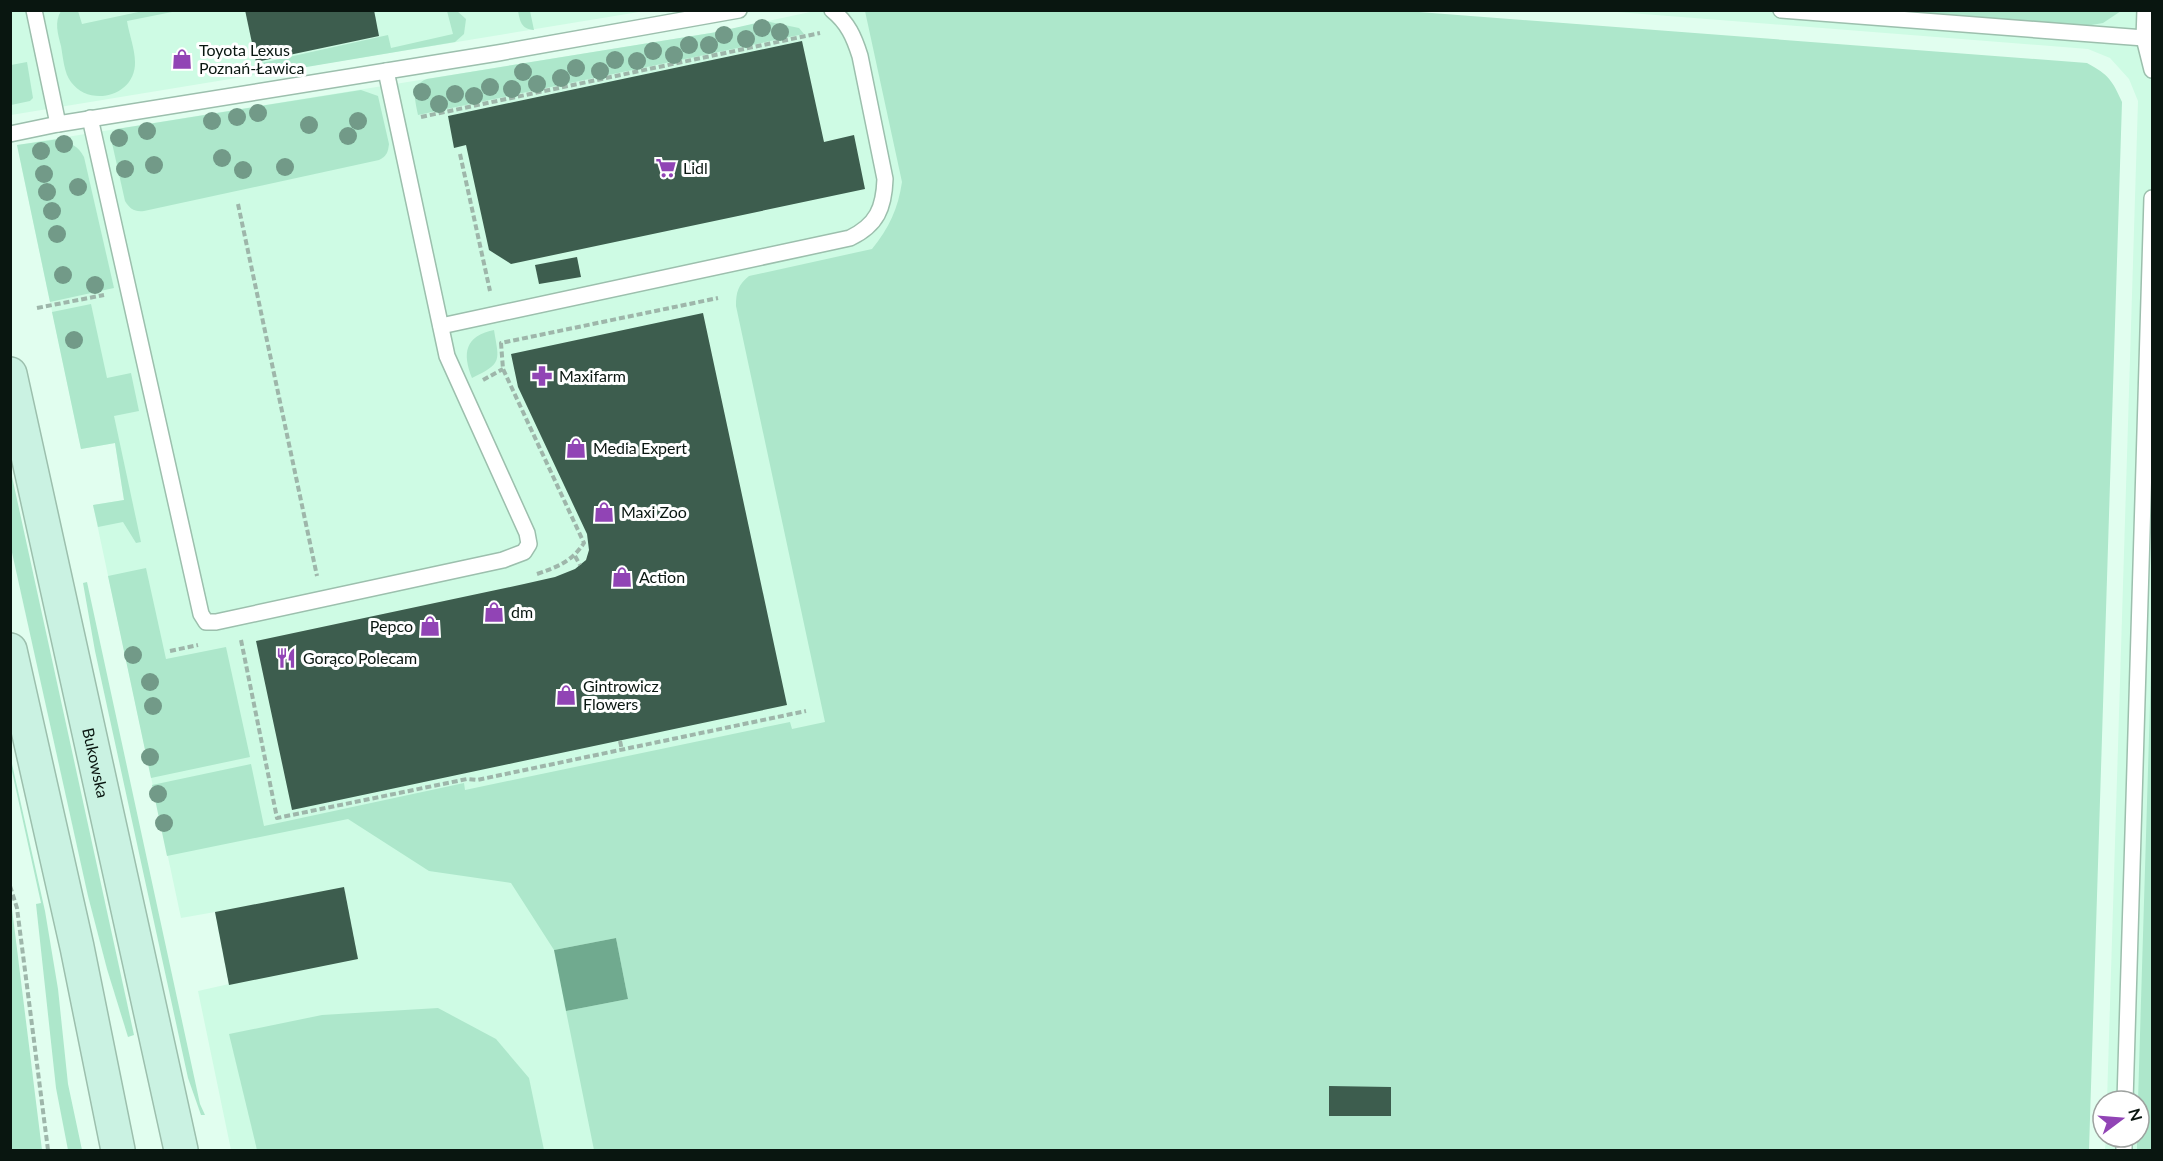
<svg xmlns="http://www.w3.org/2000/svg" width="2163" height="1161" font-family="Lato,sans-serif">
	<style>
		.built { fill: #cefbe4 }
		.green { fill: #ade7cb }
		.water { fill: #70aa8f }
		.building { fill: #3d5d4e }
		.lines { fill: none; stroke-linecap: round; stroke-linejoin: round }
		.lane-casing { stroke: #9cbfad; stroke-width: 18 }
		.secondary-casing { stroke: #9cbfad; stroke-width: 36 }
		.path { stroke: #9eb6aa; stroke-width: 4; stroke-dasharray: 6 3; stroke-linecap: butt }
		.lane { stroke: #fff; stroke-width: 15 }
		.secondary { stroke: #caf2e2; stroke-width: 33 }
		.tree { fill: #729a88 }
		.labels { text-anchor: middle; stroke-width: 6; stroke-linejoin: round; paint-order: stroke }
		.poi-label { font-size: 16px; fill: #091610; stroke: #fff; text-anchor: start }
		.street-label { font-size: 16px; fill: #091610; stroke: #fff }
	</style>
	<rect width="100%" height="100%" fill="#e1feef"/>
	<g class="built">
		<path d="M10 11H645L11 115Z"/>
		<path d="M815 11H978L953 1150H231L198 991 229 984 215 912 181 918 93 505 124 500 115 443 81 449 17 145 717 32Z"/>
		<path d="M1605 11H2152V1150H2105L2106 1137H2139V1101H2107L2138 101 2129 79 2110 58 2088 49Z"/>
	</g>
	<g class="green">
		<path d="M61 11H78L82 24 143 11H177L127 21C129 34 135 49 135 62 136 96 90 108 71 82 64 73 63 57 61 46 58 34 54 22 61 11Z"/>
		<path d="M447 11H457L466 19 464 34 455 42 259 75 257 64 388 35 391 48 453 34Z"/>
		<path d="M518 11H530L534 30C521 29 520 21 518 11Z"/>
		<path d="M865 11H1406L2087 63C2109 75 2112 80 2122 102L2089 1150H594L566 1011 628 999 616 938 554 950 511 883 429 871 348 819 167 856 152 785 251 764 264 826 464 783 465 790 790 722 792 729 825 722 736 306C736 292 738 285 749 276L872 249C889 228 898 209 902 182Z"/>
		<path d="M1893 11H2121L2103 23 2086 26Z"/>
		<path d="M765 21 799 28 804 34 418 115C415 100 410 85 427 79L717 32Z"/>
		<path d="M27 62 33 98 30 101 11 105V65Z"/>
		<path d="M361 90 378 96 389 144C388 152 387 156 379 160L144 211C134 212 130 209 125 201L112 143 117 129Z"/>
		<path d="M59 139C71 143 78 146 84 157L114 288 50 302 17 145Z"/>
		<path d="M91 304 107 378 131 373 139 411 114 416 141 542 136 543 123 522 98 527 93 505 124 500 115 443 81 449 52 312Z"/>
		<path d="M494 330C499 361 503 363 472 378 462 353 465 336 494 330Z"/>
		<path d="M11 472 134 1035 128 1037 107 969 88 896 11 548Z"/>
		<path d="M146 568 166 659 226 647 250 757 151 778 108 576Z"/>
		<path d="M87 582 200 1104 205 1115H201L188 1078 95 651 83 583Z"/>
		<path d="M2152 637V1150H2137V1137H2139L2138 1101Z"/>
		<path d="M10 755 45 911 58 989 68 1084 82 1150H68L56 1088 36 904 41 903 11 767Z"/>
		<path d="M10 909H12L42 1150H11Z"/>
		<path d="M438 1008 496 1039 529 1078 544 1150H257L229 1034 322 1015Z"/>
	</g>
	<path class="water" d="M616 938 628 999 566 1011 554 950Z"/>
	<g class="building">
		<path d="M245 10H374L379 36 256 62Z"/>
		<path d="M802 41 824 142 854 135 865 189 511 264 489 250 466 145 454 148 448 116Z"/>
		<path d="M577 257 581 277 539 284 535 265Z"/>
		<path d="M703 313 787 705 292 810 256 641 524 584 555 577 575 569 586 560 589 550 587 534 518 387 511 354Z"/>
		<path d="M344 887 358 959 229 985 215 912Z"/>
		<path d="M1329 1086 1391 1087V1116H1329Z"/>
	</g>
	<g class="lines">
		<g class="lane-casing">
			<g id="lane">
				<path d="M34 10 58 124"/>
				<path d="M1781 10 2144 38"/>
				<path d="M2145 10 2144 38 2152 70"/>
				<path d="M90 118 201 614 206 622H216L503 560 524 552 529 544 527 533 447 356 386 71"/>
				<path d="M10 134 58 124 498 53 739 10"/>
				<path d="M441 326 850 238C877 225 884 208 885 179L860 56C854 37 848 23 832 10"/>
				<path d="M2125 1101 2152 198"/>
				<path d="M2124 1150V1137"/>
			</g>
		</g>
		<g class="secondary-casing">
			<g id="secondary">
				<path id="s1" d="M10 374 181 1150"/>
				<path d="M10 650 77 947 118 1150"/>
			</g>
		</g>
		<g class="path">
			<path d="M421 117 820 33"/>
			<path d="M460 154 490 291"/>
			<path d="M238 204 317 576"/>
			<path d="M37 308 104 295"/>
			<path d="M483 380 503 369"/>
			<path d="M575 556 580 565"/>
			<path d="M537 574C558 567 572 561 584 543L503 369 501 343 718 298"/>
			<path d="M241 640 277 818 467 779 477 780 806 711"/>
			<path d="M170 651 198 645"/>
			<path d="M620 741 622 750"/>
			<path d="M10 886 17 908 48 1150"/>
		</g>
		<use href="#lane" class="lane"/>
		<use href="#secondary" class="secondary"/>
	</g>
	<g class="tree">
		<circle cx="762" cy="28" r="9"/>
		<circle cx="780" cy="32" r="9"/>
		<circle cx="724" cy="35" r="9"/>
		<circle cx="746" cy="39" r="9"/>
		<circle cx="689" cy="45" r="9"/>
		<circle cx="709" cy="45" r="9"/>
		<circle cx="653" cy="51" r="9"/>
		<circle cx="674" cy="55" r="9"/>
		<circle cx="615" cy="60" r="9"/>
		<circle cx="637" cy="61" r="9"/>
		<circle cx="576" cy="68" r="9"/>
		<circle cx="600" cy="71" r="9"/>
		<circle cx="523" cy="72" r="9"/>
		<circle cx="561" cy="78" r="9"/>
		<circle cx="537" cy="84" r="9"/>
		<circle cx="490" cy="87" r="9"/>
		<circle cx="512" cy="89" r="9"/>
		<circle cx="422" cy="92" r="9"/>
		<circle cx="455" cy="94" r="9"/>
		<circle cx="474" cy="96" r="9"/>
		<circle cx="439" cy="104" r="9"/>
		<circle cx="258" cy="113" r="9"/>
		<circle cx="237" cy="117" r="9"/>
		<circle cx="212" cy="121" r="9"/>
		<circle cx="358" cy="121" r="9"/>
		<circle cx="309" cy="125" r="9"/>
		<circle cx="147" cy="131" r="9"/>
		<circle cx="348" cy="136" r="9"/>
		<circle cx="119" cy="138" r="9"/>
		<circle cx="64" cy="144" r="9"/>
		<circle cx="41" cy="151" r="9"/>
		<circle cx="222" cy="158" r="9"/>
		<circle cx="154" cy="165" r="9"/>
		<circle cx="285" cy="167" r="9"/>
		<circle cx="125" cy="169" r="9"/>
		<circle cx="243" cy="170" r="9"/>
		<circle cx="44" cy="174" r="9"/>
		<circle cx="78" cy="187" r="9"/>
		<circle cx="47" cy="192" r="9"/>
		<circle cx="52" cy="211" r="9"/>
		<circle cx="57" cy="234" r="9"/>
		<circle cx="63" cy="275" r="9"/>
		<circle cx="95" cy="285" r="9"/>
		<circle cx="74" cy="340" r="9"/>
		<circle cx="133" cy="655" r="9"/>
		<circle cx="150" cy="682" r="9"/>
		<circle cx="153" cy="706" r="9"/>
		<circle cx="150" cy="757" r="9"/>
		<circle cx="158" cy="794" r="9"/>
		<circle cx="164" cy="823" r="9"/>
	</g>
	<defs>
		<g id="shop-bare" transform="scale(1.62)"><path d="M-5-2.5h2.3a2.7 3.5 0 0 1 5.4 0H5L5.5 6h-11ZM-1.5-2.5h3a1.5 2.3 0 0 0-3 0Z" fill="#9144b5" stroke="#fff" stroke-width="2.5" paint-order="stroke"/></g>
		<g id="supermarket-bare" transform="scale(1.62)"><path d="M-6-5.5h2.5l.6 2H6L4.5 2H-2.5L-4.4-4H-6ZM-1.5 3.2a1.3 1.3 0 1 0 .1 0ZM3 3.2a1.3 1.3 0 1 0 .1 0Z" fill="#9144b5" stroke="#fff" stroke-width="2.5" paint-order="stroke"/></g>
		<g id="pharmacy-bare" transform="scale(1.62)"><path d="M-2-6h4v4h4v4h-4v4h-4v-4h-4v-4h4Z" fill="#9144b5" stroke="#fff" stroke-width="2.5" paint-order="stroke"/></g>
		<g id="restaurant-bare" transform="scale(1.62)"><path d="M-5-6h1v4h1v-4h1v4h1v-4h1v5L-1.5 .5V6h-2V.5L-5-1ZM5-6V6H3V1.5H1.5Q1.5-4 5-6Z" fill="#9144b5" stroke="#fff" stroke-width="2.5" paint-order="stroke"/></g>
	</defs>
	<g fill-rule="evenodd">
		<use href="#shop-bare" x="182" y="59"/>
		<use href="#supermarket-bare" x="666" y="168"/>
		<use href="#pharmacy-bare" x="542" y="376"/>
		<use href="#shop-bare" x="576" y="448"/>
		<use href="#shop-bare" x="604" y="512"/>
		<use href="#shop-bare" x="622" y="577"/>
		<use href="#shop-bare" x="494" y="612"/>
		<use href="#shop-bare" x="430" y="626"/>
		<use href="#restaurant-bare" x="286" y="658"/>
		<use href="#shop-bare" x="566" y="695"/>
	</g>
	<g class="labels">
		<g class="poi-label">
			<text x="199" y="56">Toyota Lexus<tspan x="199" dy="18">Poznań-Ławica</tspan></text>
			<text x="683" y="174">Lidl</text>
			<text x="559" y="382">Maxifarm</text>
			<text x="593" y="454">Media Expert</text>
			<text x="621" y="518">Maxi Zoo</text>
			<text x="639" y="583">Action</text>
			<text x="511" y="618">dm</text>
			<text x="413" y="632" text-anchor="end">Pepco</text>
			<text x="303" y="664">Gorąco Polecam</text>
			<text x="583" y="692">Gintrowicz<tspan x="583" dy="18">Flowers</tspan></text>
		</g>
		<g class="street-label">
			<text dy="6" stroke="none"><textPath href="#s1" startOffset="398">Bukowska</textPath></text>
		</g>
	</g>
	<rect width="2163" height="1161" fill="none" stroke="#091610" stroke-width="24"/>
	<g transform="translate(2121 1119) rotate(74)"><circle r="28" fill="#ffffff" stroke="#9da29f" stroke-width="1.5"/>
	<path d="M0-4.5L10 22L0 15L-10 22Z" fill="#9144b5"/>
	<text y="-9" font-size="16" font-weight="bold" text-anchor="middle" fill="#091610">N</text>
	</g>
</svg>
